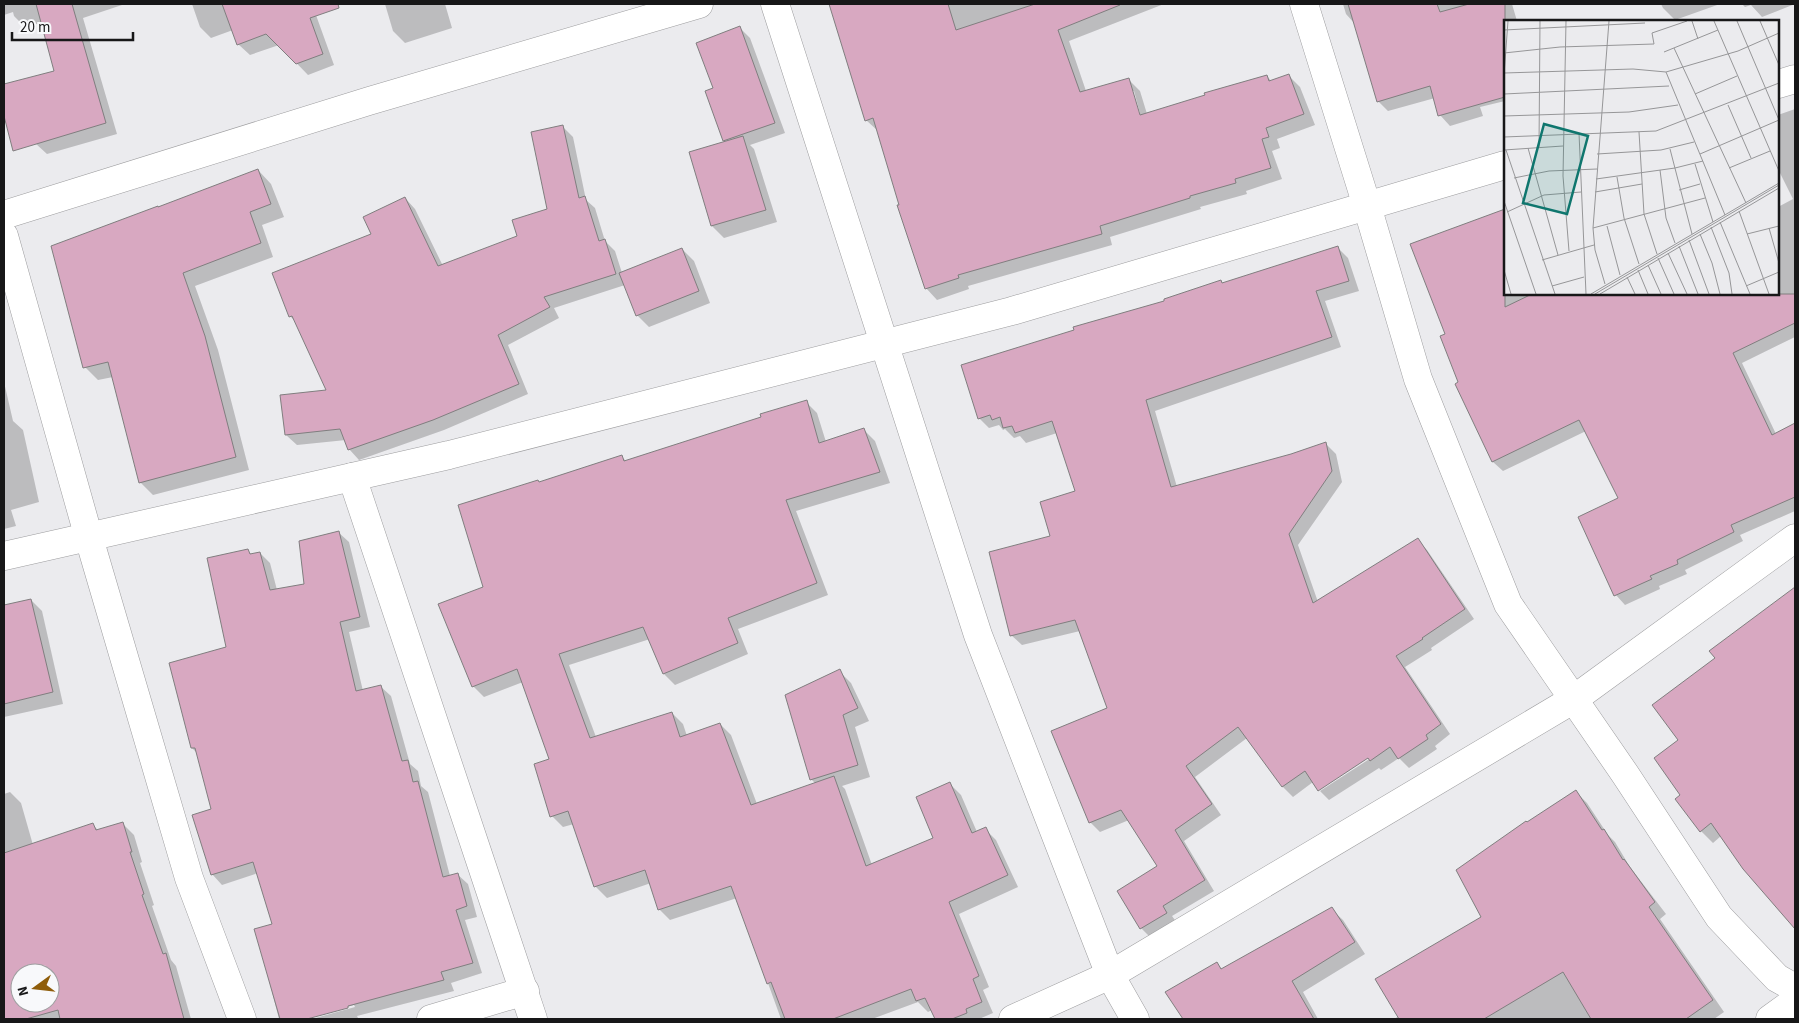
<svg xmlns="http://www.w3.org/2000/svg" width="1799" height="1023" font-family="'Source Sans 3',sans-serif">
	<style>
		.shadow { fill: #0003; fill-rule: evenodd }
		.building { fill: #d8a8c1; stroke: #807e7f; fill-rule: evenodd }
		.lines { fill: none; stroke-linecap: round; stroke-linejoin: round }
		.street-casing { stroke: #9d9d9f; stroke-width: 29 }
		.street { stroke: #fff; stroke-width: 28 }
		.inset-road { fill: none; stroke: #969698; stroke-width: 1 }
		.view { fill: #0f766e; fill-opacity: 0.15; stroke: #0f766e; stroke-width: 2.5 }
		.inset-edge { fill: none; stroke: #171718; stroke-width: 2.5 }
	</style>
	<rect width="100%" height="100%" fill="#ebebee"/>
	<g class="shadow">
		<path d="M4 4H125L83 18 117 134 47 154 35 143 55 71 42 22 26 28 14 16 13 12 4 15Z"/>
		<path d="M192 4H312L334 65 308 75 279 45 250 55 238 44 233 30 211 38 200 27Z"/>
		<path d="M385 4H445L452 28 405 43 393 31Z"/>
		<path d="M830 4H1164L1069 41 1086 91 1129 80 1140 91 1147 114 1267 76 1272 82 1289 76 1300 87 1315 125 1277 139 1280 148 1272 151 1282 179 1246 191 1247 194 1200 207 1201 209 1110 237 1112 245 968 286 969 289 937 300 926 288 878 131 866 120ZM1131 91H1134L1142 121H1140Z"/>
		<path d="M1343 4H1512L1517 21H1505V101L1480 107 1483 116 1450 126 1440 115 1435 98 1388 111 1378 101 1355 24 1346 14Z"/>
		<path d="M1661 4H1720L1675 20 1663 8Z"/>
		<path d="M1742 4H1795L1762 17 1751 5 1745 7Z"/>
		<path d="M740 28 750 38 785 133 750 145 754 149 777 222 724 238 712 226 690 153 726 142 724 140 715 89Z"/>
		<path d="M1795 109V337L1742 363 1776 434 1795 425V482L1791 484 1795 493V511L1740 535 1743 541 1685 570 1687 574 1659 586 1660 589 1625 605 1616 595 1580 517 1620 499 1586 431 1503 471 1493 462 1456 384 1459 383 1446 335 1411 245 1505 210V294H1637L1642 305 1665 294H1778V207L1793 199 1778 169V115Z"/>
		<path d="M562 126 573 137 586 200 595 208 605 241 615 251 622 273 682 249 694 261 710 303 649 327 637 315 625 285 554 308 559 318 508 345 528 394 444 430 359 460 349 449 346 440 297 445 286 435 328 391 296 322 290 316 373 234 405 198 415 209 443 266 518 237 548 210Z"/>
		<path d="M258 170 271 184 284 217 262 225 273 257 195 286 218 350 249 470 153 495 140 482 113 377 98 380 85 367Z"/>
		<path d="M1338 248 1348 258 1359 291 1325 301 1341 347 1155 411 1177 487 1291 455 1326 444 1336 454 1342 482 1298 545 1318 602 1417 540 1427 550 1474 619 1431 648 1432 650 1405 667 1450 734 1435 746 1437 749 1409 768 1399 758 1381 770 1379 768 1329 800 1320 791 1374 756 1373 753 1319 789V790L1313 782 1293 797 1283 787 1247 738 1195 777 1221 815 1184 841 1214 891 1172 916 1177 923 1151 938 1141 928 1159 867 1129 820 1100 832 1090 822 1109 709 1080 631 1022 645 1011 635 1052 537 1077 492 1057 433 1026 443 1020 436 1014 438 1005 429 1003 430 999 425 989 428 979 418 1166 302 1221 282 1223 284Z"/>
		<path d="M4 382 13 421 23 430 39 502 11 510 16 526 4 529Z"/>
		<path d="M806 402 817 413 826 442 864 430 875 441 890 483 796 511 828 595 738 629 748 654 675 685 664 674 650 639 569 665 596 737 672 713 683 724 687 736 720 724 731 735 757 804 816 784 811 779 839 671 851 683 869 721 855 727 870 777 842 786 845 789 872 865 934 839 950 784 961 795 977 832 985 829 996 840 1018 887 959 914 989 987 983 990 993 1013 979 1019H936L932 1010 928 1012 918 1002 872 1019H781L737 898 670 920 659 909 651 883 607 898 596 887 574 824 563 827 552 816 550 760 523 682 484 697 473 686 484 588 540 483 622 457 626 461 763 418Z"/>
		<path d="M338 532 349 542 370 627 349 632 363 691 380 686 391 696 410 764 418 771 421 786 428 792 450 876 457 874 468 884 477 917 465 920 482 973 451 983 454 991 357 1016 358 1018 353 1019H312L355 1007 354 1005 303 1019H279L256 930 273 925 258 873 222 885 212 874 213 810 198 754 192 748 228 648 248 551 252 555 260 553 270 563 277 590 306 585Z"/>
		<path d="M1795 588V928L1744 868 1721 836 1713 843 1701 831 1682 796 1680 741 1717 659 1710 651Z"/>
		<path d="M31 600 42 611 63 704 4 717V606Z"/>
		<path d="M10 792 21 803 33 845 93 825 99 831 123 824 134 835 142 862 140 863 154 905 152 906 171 960 176 966 191 1019H4V794ZM20 973H50V1003H20Z"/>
		<path d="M1576 792 1587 803 1608 835 1615 842 1630 867 1666 914 1660 919 1724 1012 1714 1019H1394L1399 1016 1482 917 1527 824Z"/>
		<path d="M1331 909 1343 920 1365 954 1303 992 1318 1019H1184L1167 992 1217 964 1223 970Z"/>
	</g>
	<g class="building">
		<path d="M36 4H72L106 123 13 151 4 116V84L54 71Z"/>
		<path d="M222 4H338L339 8 310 18 323 54 296 64 266 34 237 45Z"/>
		<path d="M829 4H948L956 30 1035 4H1119L1120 5 1058 30 1080 92 1129 78 1140 115 1205 95 1204 93 1267 75 1269 81 1289 74 1304 114 1266 128 1269 137 1262 139 1271 168 1235 179 1236 183 1190 196V198L1100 226 1102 234 958 275 959 278 925 289 897 205H899L873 118 865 121Z"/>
		<path d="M1348 4H1437L1440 12 1469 4H1505V97L1438 116 1430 86 1377 102Z"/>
		<path d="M740 26 775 123 723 141 705 91 713 88 696 43Z"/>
		<path d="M563 125 579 198 585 196 599 241 605 239 616 274 544 297 550 307 498 335 519 384 433 420 348 450 340 429 285 435 280 395 326 390 292 316 289 317 272 273 371 234 363 217 405 197 438 266 517 236 512 220 547 209 531 132Z"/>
		<path d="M743 136 766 210 711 226 689 152Z"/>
		<path d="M258 169 271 204 250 212 261 243 183 273 205 336 236 457 139 483 108 362 83 368 51 246 158 206V207Z"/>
		<path d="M1505 209V307L1532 294H1795V323L1733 353 1772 435 1795 423V497L1731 525 1734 532 1677 560 1678 564 1650 576 1652 579 1614 596 1578 517 1618 498 1579 420 1492 462 1455 384 1458 382 1440 336 1445 334 1410 244Z"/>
		<path d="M1338 246 1349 281 1316 291 1332 337 1146 400 1171 487 1291 454 1326 442 1332 471 1289 534 1313 603 1418 538 1465 609 1422 638 1423 639 1396 656 1441 724 1426 735 1428 739 1398 759 1390 747 1370 761 1368 758 1318 791 1305 771 1282 787 1238 727 1186 766 1212 804 1175 830 1205 880 1163 906 1167 913 1140 929 1117 891 1157 866 1121 810 1089 823 1051 731 1107 708 1075 620 1010 636 989 552 1050 536 1040 502 1075 491 1052 421 1015 433 1012 426 1003 428 1000 417 992 420 990 415 978 419 961 365 1074 330 1073 327 1164 301V299L1221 280 1222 283Z"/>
		<path d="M682 248 699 291 636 316 619 273Z"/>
		<path d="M807 400 819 443 864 428 880 472 786 500 817 583 728 618 738 643 663 674 643 627 559 654 590 738 672 712 680 737 720 723 751 805 834 776 866 866 933 838 916 797 950 782 972 833 986 827 1008 875 949 902 979 976 973 979 982 1002 966 1009 967 1013 952 1019H935L925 998 916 1001 911 989 833 1019H785L771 982 767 984 731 886 658 910 645 870 594 887 568 811 550 817 534 764 549 759 517 669 472 687 438 604 483 587 458 505 538 480 539 482 622 455 624 461 761 417 760 414Z"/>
		<path d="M339 531 360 617 340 622 356 691 381 685 402 761 408 760 413 782 418 781 443 877 458 873 467 906 456 910 473 963 441 972 444 980 348 1006V1008L307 1019H280L254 929 272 924 253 862 211 875 192 815 211 809 195 748H191L169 663 226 647 207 558 248 549 250 554 260 552 270 590 304 584 299 541Z"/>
		<path d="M1795 587V929L1743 869 1711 823 1700 832 1675 799 1680 795 1654 758 1678 740 1652 705 1715 658 1709 651Z"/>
		<path d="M31 599 53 692 4 704V605Z"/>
		<path d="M840 669 858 708 843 715 858 765 810 780 785 695Z"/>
		<path d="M1576 790 1602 830 1604 829 1623 860 1624 859 1655 902 1649 907 1713 1000 1686 1019H1591L1563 972 1484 1019H1399L1375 979 1481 917 1456 870 1526 821 1527 822Z"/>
		<path d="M123 822 132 852H130L144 894 142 895 163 954 166 953 184 1019H60L58 1010 26 1019H4V853L93 823 96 830ZM20 973H50V1003H20Z"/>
		<path d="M1332 907 1355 942 1292 981 1314 1019H1183L1165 992 1217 962 1221 969Z"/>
	</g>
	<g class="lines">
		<g class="street-casing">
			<g id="street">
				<path d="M775 4 978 635 1110 975 1135 1019"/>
				<path d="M1304 4 1367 206 1418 379 1508 604 1625 774 1719 917 1777 978 1795 988"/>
				<path d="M1778 84 1795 79"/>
				<path d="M4 215 369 101 699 4"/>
				<path d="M4 236 89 538 189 878 242 1019"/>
				<path d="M352 477 533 1019"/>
				<path d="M4 556 449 455 1012 311 1505 165"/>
				<path d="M431 1019 525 991"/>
				<path d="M1013 1019 1110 975 1574 699 1795 538"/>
				<path d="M1770 1019 1795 1001"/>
			</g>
		</g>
		<use href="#street" class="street"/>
	</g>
	<g transform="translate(1504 20)">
		<rect width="275" height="275" fill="#ebebee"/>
		<path class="inset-road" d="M62 1 59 156 65 231M188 1 194 19M210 1 275 151M256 1 275 45M0 10 141 3M170 28 242 183M160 32 214 10M0 33 56 27 150 24 148 13 183 1M162 52 221 195M0 53 129 49 162 52 234 31 275 13M0 55 4 1M0 74 165 66M191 74 233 56M224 85 247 138M0 96 125 92 174 85M135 112 140 194 153 234M75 113 82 274M0 117 152 111 275 63M35 127 36 1M24 128 54 235M166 129 188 214M0 130 59 126M2 130 51 274M93 134 157 130 190 122M196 134 275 100 233 1M191 144 209 202M225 148 266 131M156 150 162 198 171 223M113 157 120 198 135 244M10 158 45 151 93 149M92 159 171 148 199 141M175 170 196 164M91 172 138 164M0 181 32 274M235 191 265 274M3 192 40 175 77 172M216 202 246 274M103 206 116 255M207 207 225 253 228 274M89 208 201 178M265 208 275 243M196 214 208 243 216 274M243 214 275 206M185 220 205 274M175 226 194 274M164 233 183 274M154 238 170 274M38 240 90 225M144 245 157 274M0 250 7 274M134 250 144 274M123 257 131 274M101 264 91 230 89 208 105 1M48 266 80 257M242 266 275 252M87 274 275 163M91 274 275 165M96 274 275 168"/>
		<path class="view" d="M40 104 84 116 63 194 19 183Z"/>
		<rect width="275" height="275" class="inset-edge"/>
	</g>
	<rect width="1799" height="1023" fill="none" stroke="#171718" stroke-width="10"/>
	<g transform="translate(35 988) rotate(255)"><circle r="24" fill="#f8f9fb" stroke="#9e9fa0"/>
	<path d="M0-4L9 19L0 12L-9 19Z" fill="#8f5d0a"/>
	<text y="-8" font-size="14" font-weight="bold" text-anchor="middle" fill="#171718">N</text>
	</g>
	<path d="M12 32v8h121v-8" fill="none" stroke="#171718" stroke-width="2.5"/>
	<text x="20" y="32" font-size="15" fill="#171718" stroke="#f8f9fb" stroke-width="4" paint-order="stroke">20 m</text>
</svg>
